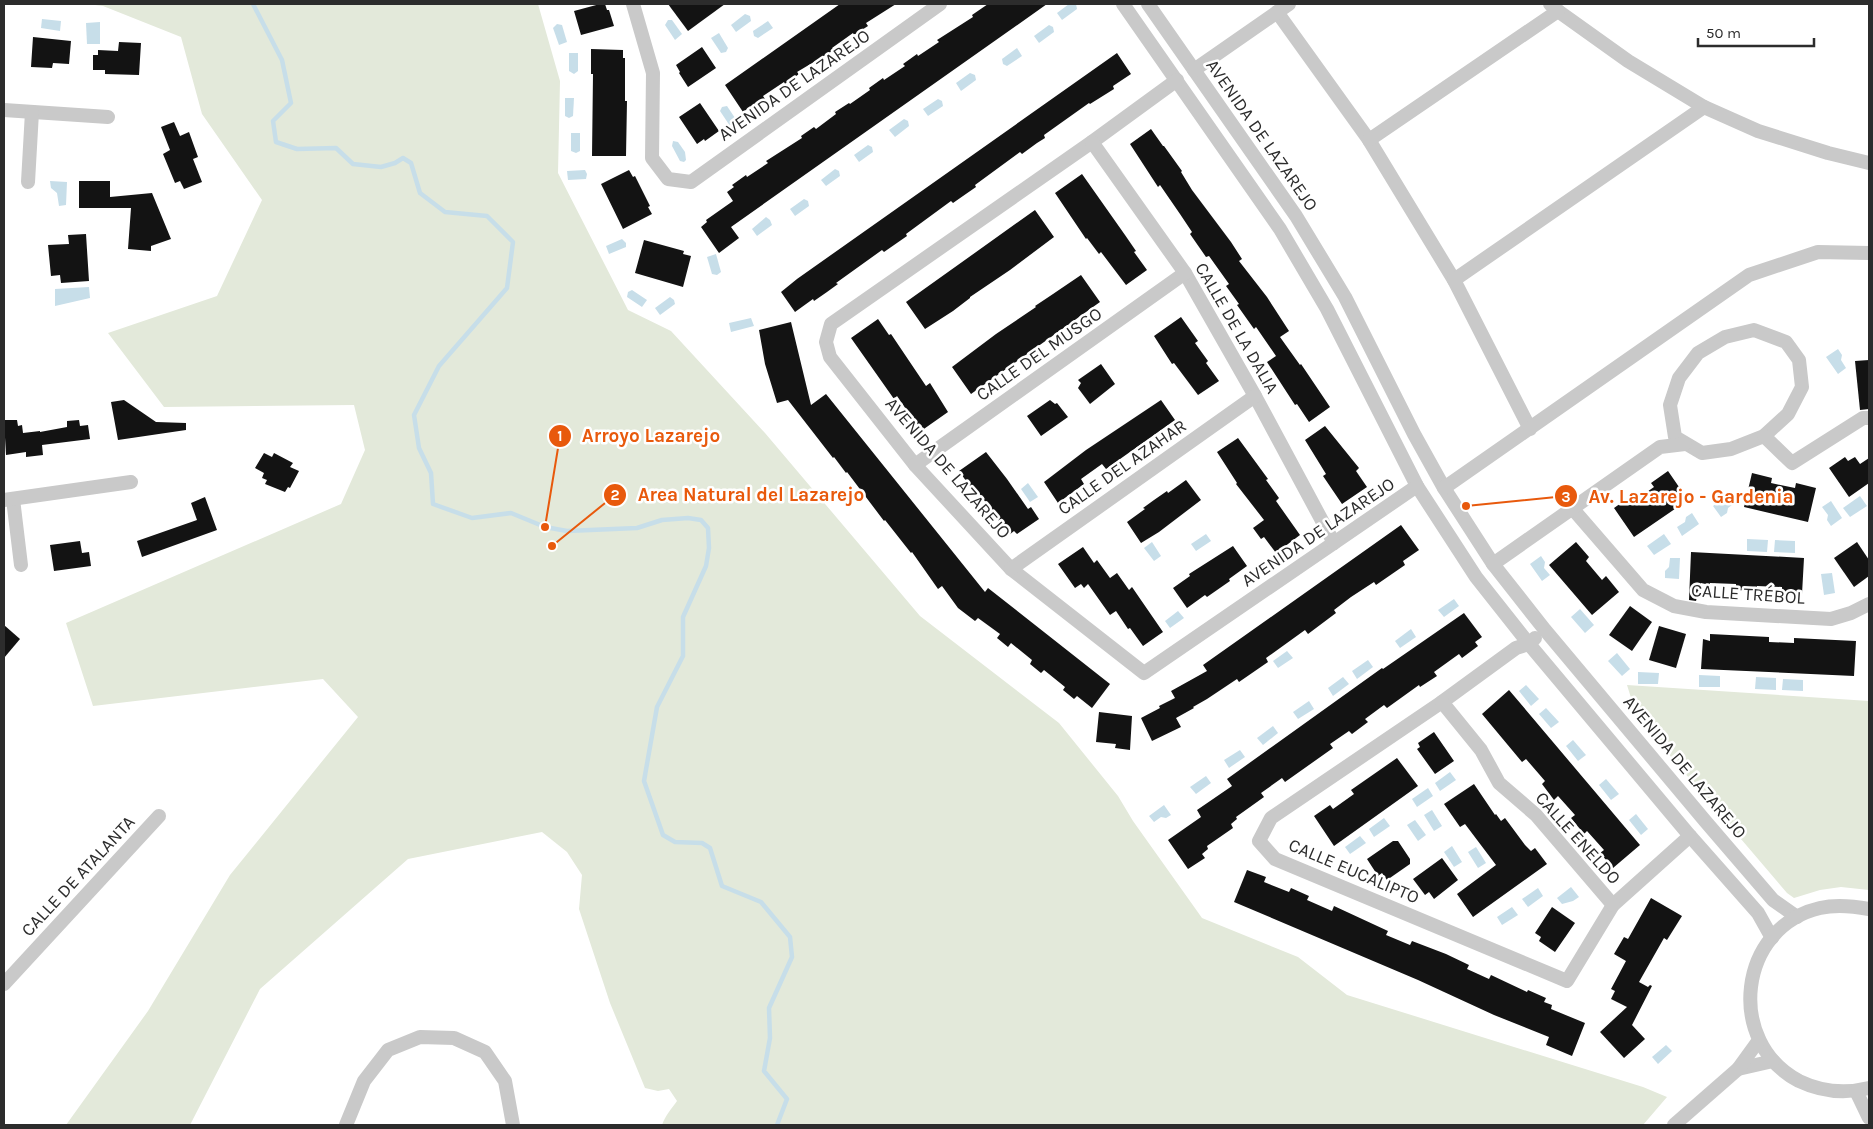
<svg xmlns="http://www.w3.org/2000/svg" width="1873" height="1129" font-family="Karla,sans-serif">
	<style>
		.green { fill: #e3e9da }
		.water { fill: #c7dee9 }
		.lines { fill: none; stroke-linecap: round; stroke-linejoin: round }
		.stream { stroke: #c7dee9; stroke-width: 4.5 }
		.building { fill: #131313 }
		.minor { stroke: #c9c9c9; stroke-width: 14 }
		.labels { text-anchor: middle; stroke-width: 5; stroke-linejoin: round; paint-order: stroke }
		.street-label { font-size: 18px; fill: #2c2c2c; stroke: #fff }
		.leader { fill: none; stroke: #e8590c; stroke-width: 2 }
		.callout-dot { fill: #e8590c; stroke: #fff; stroke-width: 2 }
		.mark-label { font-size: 15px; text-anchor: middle; font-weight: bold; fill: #fff }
		.callout-label { font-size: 19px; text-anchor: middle; font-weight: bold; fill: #e8590c; stroke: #fff; stroke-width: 5; stroke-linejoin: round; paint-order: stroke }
	</style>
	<rect width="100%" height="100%" fill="#fff"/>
	<g class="green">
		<path d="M87 4H538L560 81 558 173 628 310 671 331 765 433 920 616 1059 723 1118 796 1133 821 1202 918 1298 957 1347 995 1643 1087 1667 1097 1643 1125H662C665 1116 672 1108 677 1101L669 1089 658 1091 645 1088 610 1003 579 909 582 875 567 852 542 832 408 859 260 989 190 1125H66L148 1011 230 875 358 717 323 679 93 706 66 623 341 504 365 450 354 405 164 407 108 333 217 296 262 200 202 114 181 37 103 6Z"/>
		<path d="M1627 685 1869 701V890L1841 887 1820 890 1794 898 1787 893 1637 717Z"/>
	</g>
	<g class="water">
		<path d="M1069 4H1076L1077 9 1062 20 1057 13Z"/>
		<path d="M745 14 750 16 751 21 736 32 731 25Z"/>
		<path d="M42 19 61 21 60 31 41 28Z"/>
		<path d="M668 20H672L682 34 675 40 665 25Z"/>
		<path d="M768 21 773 28 758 38 754 36 753 31Z"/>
		<path d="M100 22V44H87L86 23Z"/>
		<path d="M557 24 562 25 567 42 559 45 553 28Z"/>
		<path d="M1049 25 1053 27 1054 32 1039 43 1034 36Z"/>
		<path d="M719 33 728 48 726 52 721 53 711 38Z"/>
		<path d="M1017 48 1022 56 1007 66 1003 64 1002 59Z"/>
		<path d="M569 53H578V71L574 74 569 71Z"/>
		<path d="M970 73 975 75 976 80 961 91 956 83Z"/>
		<path d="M565 98H574L573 116 569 118 565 116Z"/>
		<path d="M938 99 942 101 943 106 928 116 923 109Z"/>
		<path d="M727 106 737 121 730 126 720 111 722 107Z"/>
		<path d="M904 119 908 121 909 126 895 137 889 130Z"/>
		<path d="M571 133H580V151L576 153 571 151Z"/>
		<path d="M673 141 678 142 685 152 686 160 684 162 680 161 672 146Z"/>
		<path d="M868 145 872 147 873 152 859 162 854 155Z"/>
		<path d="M835 169 839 171 840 176 826 186 821 180Z"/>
		<path d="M585 170 587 174 586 179 568 180 567 171Z"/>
		<path d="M50 181 67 182 66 205 59 206 57 193 51 188Z"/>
		<path d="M804 199 808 201 809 206 795 216 790 209Z"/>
		<path d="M766 217 770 220 772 225 757 236 752 229Z"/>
		<path d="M622 239 626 243V247L609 254 606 246Z"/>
		<path d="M716 254 721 272 717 275 712 274 707 257Z"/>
		<path d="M89 287 90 298 55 306V289Z"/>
		<path d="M632 290 647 300 642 307 627 297 628 292Z"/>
		<path d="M670 297 674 300 675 304 660 315 655 308Z"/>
		<path d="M751 318 754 326 731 332 729 323Z"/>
		<path d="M1838 349 1842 355 1841 360 1846 368 1838 374 1826 357Z"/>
		<path d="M1028 483 1038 497 1030 502 1021 489Z"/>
		<path d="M1730 494 1736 502 1728 508 1727 513 1721 517 1713 506Z"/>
		<path d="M1860 496 1867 506 1850 517 1843 508Z"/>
		<path d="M1831 501 1842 518 1831 526 1827 520 1828 515 1822 507Z"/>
		<path d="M1692 513 1699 524 1682 536 1677 527 1685 522 1686 517Z"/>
		<path d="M1206 534 1211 541 1196 551 1191 544Z"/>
		<path d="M1664 534 1671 544 1654 555 1647 546Z"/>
		<path d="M1747 539 1768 540 1767 552 1747 551Z"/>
		<path d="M1775 540 1795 541V553L1774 552Z"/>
		<path d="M1152 542 1161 556 1154 561 1144 548Z"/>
		<path d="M1541 556 1545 562 1544 568 1550 575 1542 581 1530 564Z"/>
		<path d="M1670 558H1680L1679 579 1665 578V571L1669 567Z"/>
		<path d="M1832 573 1835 593 1824 595 1821 574Z"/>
		<path d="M1454 599 1459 606 1444 617 1438 610Z"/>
		<path d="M1580 609 1594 625 1585 633 1571 617Z"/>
		<path d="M1178 611 1184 618 1170 628 1165 621Z"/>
		<path d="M1411 629 1416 637 1400 648 1395 641Z"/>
		<path d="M1287 651 1293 658 1278 668 1273 661Z"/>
		<path d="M1617 653 1630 669 1622 676 1608 661Z"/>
		<path d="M1368 660 1373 667 1357 679 1352 671Z"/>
		<path d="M1638 672 1659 673 1658 684H1638Z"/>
		<path d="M1699 675 1720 676V687H1699Z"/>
		<path d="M1343 677 1349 684 1333 696 1328 688Z"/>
		<path d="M1756 677 1776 678V690L1755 689Z"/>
		<path d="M1783 679 1803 680V691L1782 690Z"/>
		<path d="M1526 685 1539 699 1531 706 1519 691Z"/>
		<path d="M1309 701 1314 709 1298 719 1293 712Z"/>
		<path d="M1546 708 1559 722 1551 728 1539 714Z"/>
		<path d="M1273 726 1278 733 1263 745 1257 738Z"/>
		<path d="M1573 740 1586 755 1578 761 1566 746Z"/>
		<path d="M1240 750 1245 757 1229 768 1224 760Z"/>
		<path d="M1450 772 1456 780 1440 791 1435 783Z"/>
		<path d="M1206 776 1211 783 1196 794 1190 787Z"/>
		<path d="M1606 779 1619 794 1611 800 1599 785Z"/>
		<path d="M1428 788 1433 796 1417 807 1412 799Z"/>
		<path d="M1164 805 1171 815 1166 818 1161 817 1154 822 1149 816Z"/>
		<path d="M1432 810 1442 826 1434 831 1424 815Z"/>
		<path d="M1636 814 1648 829 1641 835 1629 820Z"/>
		<path d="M1384 818 1390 826 1374 837 1369 829Z"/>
		<path d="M1415 820 1426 835 1418 841 1407 825Z"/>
		<path d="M1360 836 1366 843 1350 854 1345 847Z"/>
		<path d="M1452 846 1462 862 1454 867 1444 852Z"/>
		<path d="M1476 847 1486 863 1478 868 1468 852Z"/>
		<path d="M1571 887 1579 897 1573 901 1562 904 1557 898Z"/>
		<path d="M1538 888 1543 896 1528 907 1522 899Z"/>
		<path d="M1512 907 1518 915 1502 925 1497 917Z"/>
		<path d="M1666 1045 1672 1051 1658 1064 1652 1057Z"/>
	</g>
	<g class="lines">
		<path class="stream" d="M253 4 282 60 291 103 273 121 276 142 297 149 336 148 353 164 381 167 395 163 403 158 411 163 420 193 445 212 487 216 513 242 507 288 439 366 414 415 419 448 431 473 433 504 472 518 511 513 545 527 567 531 637 528 662 520 688 518 701 520 708 528 709 548 706 566 683 617V656L657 707 644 781 663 835 675 842 702 843 710 848 722 886 761 902 790 937 792 957 769 1008 770 1038 764 1071 787 1099 777 1125"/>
	</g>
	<g class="building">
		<path d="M600 4H605L607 10H609L614 26 581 35 574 11Z"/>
		<path d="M668 4H725L688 31Z"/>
		<path d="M840 4H896L866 23 868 26 854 35 853 33 832 48 834 50 797 72 799 74 785 84 784 82 763 96 765 99 751 109 750 107 743 112 725 85Z"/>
		<path d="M988 4H1047L731 227 739 238 719 253 701 227 707 222 706 220 733 201 727 192 734 187 732 185 746 175 747 177 768 163 766 161 802 138 801 136 814 127 816 129 836 114 835 112 849 103 850 104 870 90 869 88 883 78 884 80 905 66 903 64 917 54 918 56 939 42 937 40 973 17 972 15Z"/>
		<path d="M33 37 71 41 69 64 53 63 52 68 31 67Z"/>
		<path d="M119 42 141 43 139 75 105 74V70H93V55H98V50L118 51Z"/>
		<path d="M702 47 716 68 688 87 679 73 680 72 676 65Z"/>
		<path d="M591 49 623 50V58H625V101H627L626 156H592L593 74H591Z"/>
		<path d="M1117 53 1131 74 1113 86 1114 89 1090 104 1089 103 1044 135 1045 138 1037 143 1022 154 1020 152 975 185 976 187 963 196 953 203 951 201 906 234 907 236 884 252 882 250 836 283 838 284 827 292 814 301 813 299 795 312 781 292 797 279Z"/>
		<path d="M700 103 719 131 705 141 704 139 697 144 679 117Z"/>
		<path d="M174 122 180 136 189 132 198 157 193 159 202 182 184 189 180 181 175 183 163 154 170 150 161 127Z"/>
		<path d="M1151 129 1163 146H1164L1182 171 1181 172 1192 190 1231 242 1242 259 1239 261 1267 297 1289 331 1280 337 1300 365 1301 364 1330 407 1309 422 1297 404 1295 405 1267 362 1276 356 1256 327 1254 329 1237 305 1239 304 1226 286 1229 284 1209 256 1206 257 1190 234 1192 232 1180 214 1160 185 1158 187 1130 144Z"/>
		<path d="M629 170 633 177 635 176 650 206 648 207 652 214 623 229 601 184Z"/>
		<path d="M1082 174 1125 235 1136 251 1134 252 1147 270 1126 285 1101 252 1099 254 1087 238 1086 239 1055 193Z"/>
		<path d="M79 181H110V197L152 193 171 239 151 246V251L128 249 131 208H79Z"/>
		<path d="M1035 210 1054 237 1010 270 970 297V298L953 311 925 329 906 302Z"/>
		<path d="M86 234 89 281 61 283 60 275 51 276 48 245 69 244 68 235Z"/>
		<path d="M644 240 684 251 683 254 691 256 683 287 635 273Z"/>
		<path d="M1081 275 1100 302 971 394 952 367 996 334 1036 307 1035 306 1053 294Z"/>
		<path d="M1181 317 1198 341 1195 343 1208 361 1206 363 1219 381 1198 395 1174 363 1172 364 1154 336Z"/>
		<path d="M878 319 889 335 891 334 926 386 930 383 948 412 921 431 897 396 894 399 851 338Z"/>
		<path d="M791 322 811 405 826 394 985 592 988 588 1110 684 1092 708 1077 696 1074 699 1063 690 1065 687 1044 670 1041 673 1030 664 1032 660 1011 643 1008 647 997 638 1000 634 978 618 975 621 958 608 942 586 938 589 912 552 911 553 885 520 884 521 847 472 846 473 834 457 833 458 788 400 777 403 765 364 759 330Z"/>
		<path d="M1869 360V409L1860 410 1855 361Z"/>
		<path d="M1101 364 1115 384 1090 404 1078 388 1081 383 1078 380Z"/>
		<path d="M124 400 156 422 186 423V430L118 440 111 402Z"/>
		<path d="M1050 400 1055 404 1057 403 1068 417 1041 436 1027 416Z"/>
		<path d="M1161 400 1175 420 1106 469 1102 464 1081 479 1084 484 1058 503 1044 482 1086 450Z"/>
		<path d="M4 420H17L18 426 22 425 23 433 40 431V432L67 427V421L79 420 80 426 88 425 90 439 42 445 43 455 26 457V452L6 455Z"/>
		<path d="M1325 426 1359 468 1356 471 1367 487 1342 504 1323 476 1326 474 1305 440Z"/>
		<path d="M1238 438 1268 479 1266 480 1279 498 1276 501 1300 535 1276 553 1264 537 1261 539 1253 528 1264 520 1236 484 1237 483 1217 452Z"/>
		<path d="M986 452 1007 479 1028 509 1031 507 1039 519 1017 534 1014 531 1009 535 979 493 976 495 959 471Z"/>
		<path d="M264 453 272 457 274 453 293 463 290 467 299 471 290 488 288 487 285 492 265 484 267 480 262 478 264 473 255 468Z"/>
		<path d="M1845 457 1848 461 1855 457 1860 464 1869 458V483L1849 497 1829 468Z"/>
		<path d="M1668 471 1688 500 1634 537 1614 508 1631 496 1634 501 1654 487 1651 483Z"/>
		<path d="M1752 473 1772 478 1771 483 1795 488 1796 483 1816 488 1808 522 1744 507Z"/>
		<path d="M1186 480 1201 500 1159 532 1141 543 1127 522 1145 509 1143 508 1154 500 1167 491 1168 493Z"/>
		<path d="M205 497 217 530 142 557 137 541 197 520 191 503Z"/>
		<path d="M1401 525 1419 550 1403 561 1405 565 1376 585 1374 582 1351 597 1334 610 1336 613 1308 634 1305 630 1266 658 1268 662 1239 682 1237 679 1207 699 1193 707 1194 708 1176 718 1181 727 1152 741 1141 718 1160 708 1159 706 1175 698 1171 691 1207 671 1203 665Z"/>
		<path d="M80 541 82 553 89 552 91 566 54 571 50 545Z"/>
		<path d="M1576 542 1589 557 1586 561 1602 580 1606 576 1619 592 1592 615 1549 565Z"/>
		<path d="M1857 542 1869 560V576L1854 587 1834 558Z"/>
		<path d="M1233 546 1247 566 1229 579 1230 581 1207 597 1205 595 1187 608 1173 588 1190 576 1189 574Z"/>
		<path d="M1083 547 1094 563 1097 560 1110 578 1117 573 1129 590 1132 587 1163 632 1143 646 1130 628 1128 629 1116 611 1110 615 1088 584 1084 588 1081 584 1075 588 1058 564Z"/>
		<path d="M1691 552 1804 558 1802 594 1782 593V587L1757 586V591L1736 590V584L1710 583V585L1701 583 1696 601 1689 600Z"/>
		<path d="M1630 606 1652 622 1632 651 1609 635Z"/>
		<path d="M1464 613 1482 637 1475 642 1478 646 1462 658 1459 654 1434 672 1437 676 1420 687 1419 685 1387 708 1384 705 1365 719 1368 722 1352 734 1349 731 1330 744 1333 748 1285 782 1282 778 1261 793 1264 797 1236 817 1237 819 1231 824 1233 828 1207 846 1208 849 1202 854 1205 858 1188 869 1168 840 1201 817 1197 810 1232 786 1227 779 1382 668 1383 669Z"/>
		<path d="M4 625 20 639 4 658Z"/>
		<path d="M1659 626 1686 634 1676 668 1649 660Z"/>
		<path d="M1710 634 1769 637V642L1794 643V638L1856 641 1854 676 1701 669 1703 639 1710 641Z"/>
		<path d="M1509 690 1640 845 1613 868 1600 853 1604 850 1587 831 1584 834 1571 818 1575 815 1558 796 1554 800 1542 784 1545 781 1526 759 1522 762 1482 714Z"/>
		<path d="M1099 712 1132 716 1130 750 1115 748 1116 744 1096 742Z"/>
		<path d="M1434 732 1454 761 1435 774 1417 749 1420 747 1418 743Z"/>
		<path d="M1397 758 1418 786 1334 846 1314 816 1330 805 1333 809 1354 794 1351 790Z"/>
		<path d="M1474 784 1495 815 1496 814 1501 821 1505 818 1525 845 1531 851 1535 848 1547 864 1473 917 1457 894 1496 865 1465 824 1460 827 1444 804Z"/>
		<path d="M1393 841H1398L1410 859V864L1387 880 1382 873 1378 876 1367 859Z"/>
		<path d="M1442 858 1458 880 1434 899 1429 892 1425 895 1413 879Z"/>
		<path d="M1247 870 1266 877 1264 882 1289 892 1291 888 1309 896 1307 900 1332 911 1334 906 1388 931 1386 935 1410 945 1412 941 1446 954 1469 965 1467 969 1489 979 1491 975 1527 992 1528 990 1546 998 1544 1002 1552 1005 1551 1009 1585 1023 1572 1056 1546 1045 1549 1037 1494 1015 1418 980 1234 902Z"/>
		<path d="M1651 898 1682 916 1667 940 1664 938 1639 982 1648 987 1650 985 1652 986 1632 1025 1645 1039 1624 1058 1600 1032 1627 1007 1611 999 1615 991 1611 989 1626 961 1614 954 1624 937 1628 939Z"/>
		<path d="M1552 907 1575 923 1555 952 1539 941 1541 937 1535 933Z"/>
	</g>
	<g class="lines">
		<g class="minor">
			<path d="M633 4 653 73 652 158 668 179 691 182 940 4"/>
			<path d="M1123 4 1280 229 1327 309 1417 486 1476 577 1529 644 1690 836 1758 913 1772 938"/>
			<path d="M1148 4 1296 216 1345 297 1414 434 1444 488 1493 564 1545 630 1706 822 1773 900 1797 917"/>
			<path d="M1550 4 1558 11 1628 61 1704 107 1758 131 1828 153 1869 163"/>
			<path d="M1277 12 1369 140 1454 280 1530 429"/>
			<path d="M1194 70 1289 4"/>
			<path d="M1177 80 1092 142 831 324 826 342 830 357 915 465 1011 569 1144 673 1417 486"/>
			<path d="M4 110 108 117"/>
			<path d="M1369 140 1558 11"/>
			<path d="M1092 142 1185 273 1255 396 1334 543"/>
			<path d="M28 182 32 112"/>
			<path d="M1454 280 1704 107"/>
			<path d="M1754 330 1786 342 1799 360 1802 387 1788 414 1764 436 1731 449 1702 453 1675 437 1670 405 1679 378 1698 353 1725 337Z"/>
			<path d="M1764 436 1792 463 1863 418H1869"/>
			<path d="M915 465 1185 273"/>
			<path d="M1444 488 1749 275 1818 252 1869 253"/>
			<path d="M13 499 21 565"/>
			<path d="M4 500 131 482"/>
			<path d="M1572 508 1643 590 1674 606 1706 612 1831 619 1851 613 1869 604"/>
			<path d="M1493 564 1660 447 1685 444"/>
			<path d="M1011 569 1255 396"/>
			<path d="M1535 638 1529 644 1516 648 1442 702 1271 818 1259 841 1275 859 1567 981 1613 905 1690 836"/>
			<path d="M1442 702 1481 750 1499 783 1536 815 1613 905"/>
			<path d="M1869 909C1853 906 1837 904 1820 908 1738 927 1725 1042 1799 1081 1822 1092 1845 1094 1869 1088"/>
			<path d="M4 984 159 816"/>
			<path d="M1738 1069 1773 1061"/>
			<path d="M1856 1091 1869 1118"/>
			<path d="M346 1125 364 1081 388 1050 420 1037 454 1038 485 1052 505 1081 513 1125"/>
			<path d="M1674 1125 1738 1069 1759 1040"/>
		</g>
	</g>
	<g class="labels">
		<g class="street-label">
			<text transform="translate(794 85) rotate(-35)" y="6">AVENIDA DE LAZAREJO</text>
			<text transform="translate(1262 135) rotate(55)" y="6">AVENIDA DE LAZAREJO</text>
			<text transform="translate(1237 328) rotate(60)" y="6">CALLE DE LA DALIA</text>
			<text transform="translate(1039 354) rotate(-35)" y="6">CALLE DEL MUSGO</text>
			<text transform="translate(1122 467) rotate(-35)" y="6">CALLE DEL AZAHAR</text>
			<text transform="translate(948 468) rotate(49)" y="6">AVENIDA DE LAZAREJO</text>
			<text transform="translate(1318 532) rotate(-34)" y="6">AVENIDA DE LAZAREJO</text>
			<text transform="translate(1748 594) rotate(4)" y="6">CALLE TRÉBOL</text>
			<text transform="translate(1685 767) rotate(50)" y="6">AVENIDA DE LAZAREJO</text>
			<text transform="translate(1578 838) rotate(48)" y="6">CALLE ENELDO</text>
			<text transform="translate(1354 871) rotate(23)" y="6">CALLE EUCALIPTO</text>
			<text transform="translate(78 876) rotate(-47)" y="6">CALLE DE ATALANTA</text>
		</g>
	</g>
	<path class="leader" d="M545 527L560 436M552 546L615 495M1466 506L1566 496"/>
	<g class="callout-dot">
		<circle cx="545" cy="527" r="5"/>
		<circle cx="552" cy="546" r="5"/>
		<circle cx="1466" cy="506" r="5"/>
		<circle cx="560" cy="436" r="12"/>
		<circle cx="615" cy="495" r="12"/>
		<circle cx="1566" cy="496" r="12"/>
	</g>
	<g class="mark-label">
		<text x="560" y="441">1</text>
		<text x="615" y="500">2</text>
		<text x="1566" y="502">3</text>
	</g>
	<g class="callout-label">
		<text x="651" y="442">Arroyo Lazarejo</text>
		<text x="751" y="501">Area Natural del Lazarejo</text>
		<text x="1691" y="503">Av. Lazarejo - Gardenia</text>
	</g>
	<rect width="1873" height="1129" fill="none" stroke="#2c2c2c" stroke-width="10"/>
	<path d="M1698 38v8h116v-8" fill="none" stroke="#2c2c2c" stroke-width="2.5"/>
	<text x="1706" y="38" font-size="15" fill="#2c2c2c" stroke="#ffffff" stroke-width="4" paint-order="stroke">50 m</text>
</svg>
